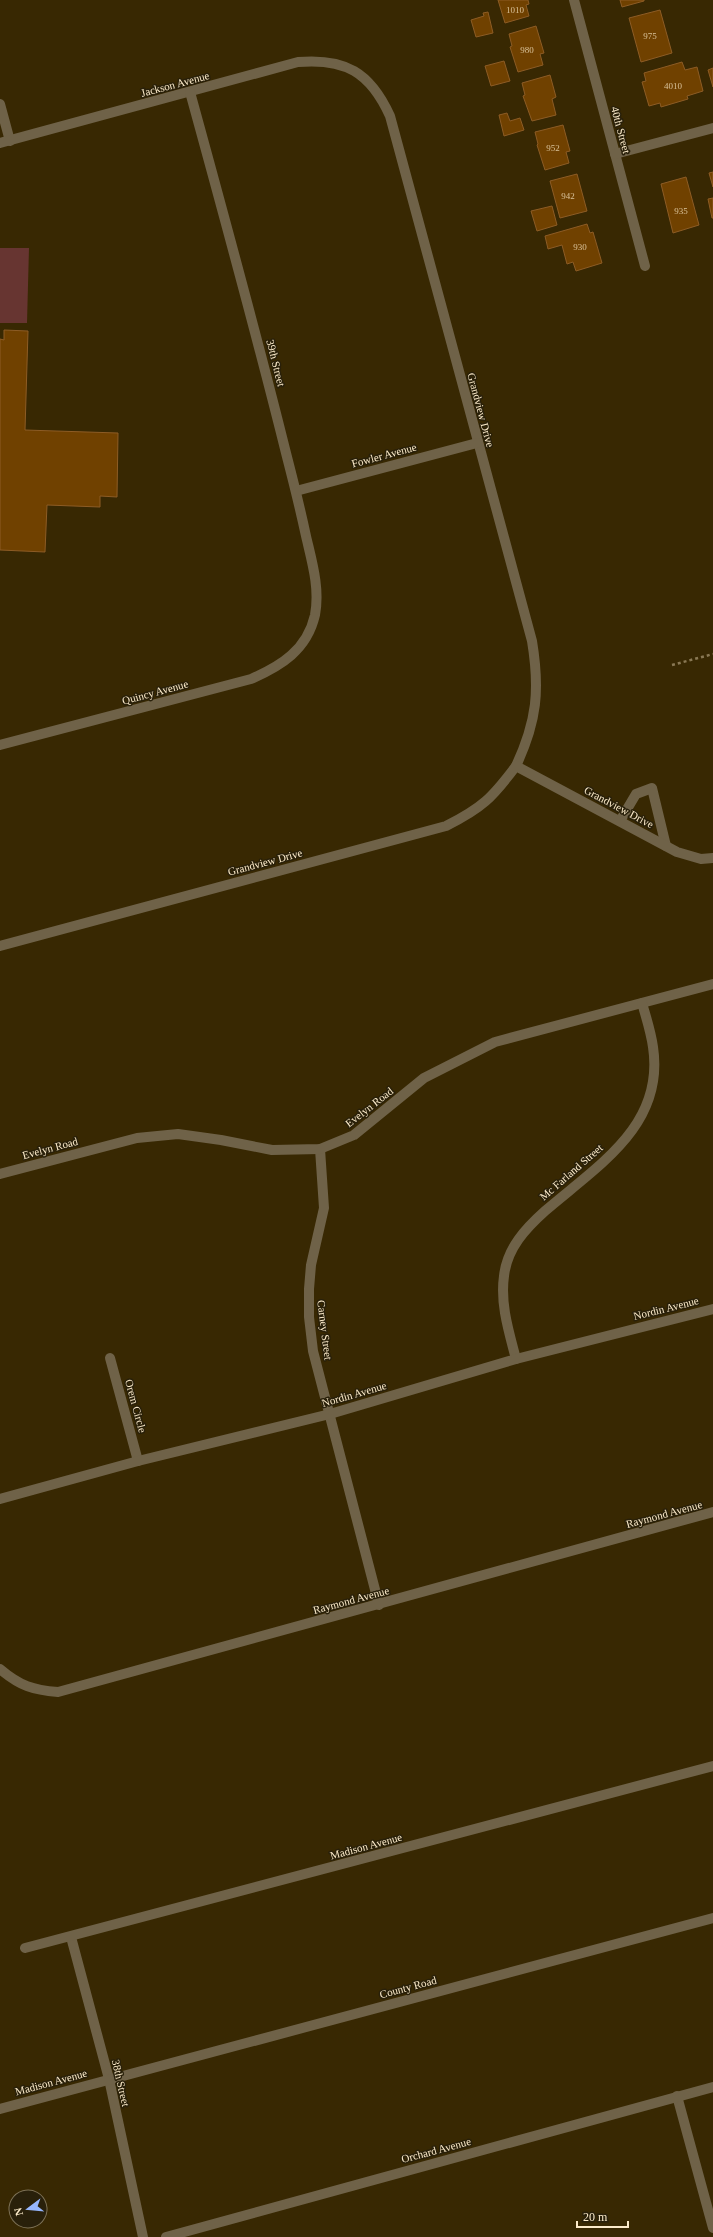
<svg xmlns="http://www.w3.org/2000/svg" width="713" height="2237" font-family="'Times New Roman',serif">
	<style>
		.green { fill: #673531 }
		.building { fill: #704100; stroke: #8d5c25 }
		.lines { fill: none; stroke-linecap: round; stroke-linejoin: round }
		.path { stroke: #897854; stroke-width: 2.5; stroke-dasharray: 3 3; stroke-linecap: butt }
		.minor { stroke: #6f6248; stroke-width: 10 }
		.labels { text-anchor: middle; stroke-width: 3; stroke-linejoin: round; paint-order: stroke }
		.number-label { font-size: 9px; fill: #d8c097 }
		.street-label { font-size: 11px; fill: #fbeac9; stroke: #29200a }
	</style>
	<rect width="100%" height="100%" fill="#382802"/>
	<path class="green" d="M0 248H29L27 323H0Z"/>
	<g class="building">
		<path d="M498 0H528L529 4 526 5 529 16 505 23Z"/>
		<path d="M620 0H644V1L622 7Z"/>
		<path d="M660 10 672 53 641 62 629 18Z"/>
		<path d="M488 12 493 33 476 37 471 20 484 16 483 13Z"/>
		<path d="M536 26 544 53 540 54 543 65 518 72 510 47 512 46 509 34Z"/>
		<path d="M504 61 510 81 491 86 485 66Z"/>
		<path d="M682 62 685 70 697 67 703 91 687 96 688 99 661 107 660 103 649 106 642 82 646 81 644 73Z"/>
		<path d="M713 68V87L708 70Z"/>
		<path d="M550 75 556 97 552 99 556 115 532 121 523 96 525 95 522 83Z"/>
		<path d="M507 113 510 121 520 118 524 130 504 136 499 115Z"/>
		<path d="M563 125 570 151 566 152 569 163 545 170 537 145 538 144 535 132Z"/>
		<path d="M713 172V187L709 173Z"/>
		<path d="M577 174 587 211 560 218 550 181Z"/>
		<path d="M686 177 699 225 673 233 661 184Z"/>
		<path d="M713 198V218H712L708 199Z"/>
		<path d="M552 206 557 225 537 231 531 211Z"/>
		<path d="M587 224 590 233 593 232 602 263 576 271 573 262 567 264 562 245 548 249 545 236Z"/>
		<path d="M4 330 28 331 25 430 118 433 117 497 100 496V507L47 505 45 552 0 550V339L4 340Z"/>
	</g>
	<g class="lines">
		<path class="path" d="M672 665 713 654"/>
		<g class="minor">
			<path d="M574 0 645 266"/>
			<path d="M0 104 10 141"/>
			<path d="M0 143 298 62C345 58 370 72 390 116L532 641C540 690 537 721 516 766"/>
			<path d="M615 154 713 128"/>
			<path d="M296 491 477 443"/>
			<path d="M0 745 251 679C281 666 307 650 315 615 320 588 312 562 306 536 300 508 293 480 286 453 256 332 223 212 190 92"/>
			<path d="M620 821 636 794 652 788 666 846"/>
			<path d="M0 946 446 826C482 808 492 798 516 766L677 852 701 859 713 858"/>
			<path d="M320 1149 324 1208 311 1265 309 1289V1317L313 1351 379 1605"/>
			<path d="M0 1174 137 1138 178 1134 221 1140 272 1150 320 1149 354 1135 424 1078 495 1042 713 984"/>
			<path d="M110 1358 138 1461"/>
			<path d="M516 1359C509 1332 500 1304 504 1276 507 1248 526 1228 545 1211 597 1166 665 1126 653 1047 651 1032 646 1017 642 1003"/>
			<path d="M0 1499 138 1461 330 1414 516 1359 713 1309"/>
			<path d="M0 1669C20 1686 33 1690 58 1692L713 1512"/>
			<path d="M71 1937 109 2079 143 2237"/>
			<path d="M25 1948 713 1766"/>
			<path d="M677 2096 713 2228"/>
			<path d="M0 2109 713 1918"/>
			<path d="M166 2237 713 2087"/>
		</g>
	</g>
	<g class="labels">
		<g class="number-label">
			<text x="515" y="13">1010</text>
			<text x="650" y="39">975</text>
			<text x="527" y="53">980</text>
			<text x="673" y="89">4010</text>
			<text x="553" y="151">952</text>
			<text x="568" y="199">942</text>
			<text x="681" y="214">935</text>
			<text x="580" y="250">930</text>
		</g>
		<g class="street-label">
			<text transform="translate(175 84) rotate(-15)" y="4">Jackson Avenue</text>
			<text transform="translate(621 130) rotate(75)" y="4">40th Street</text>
			<text transform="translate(276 363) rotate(76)" y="4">39th Street</text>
			<text transform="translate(481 410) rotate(75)" y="4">Grandview Drive</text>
			<text transform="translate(384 455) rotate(-15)" y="4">Fowler Avenue</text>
			<text transform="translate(155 692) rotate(-15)" y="4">Quincy Avenue</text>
			<text transform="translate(619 807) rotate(28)" y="4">Grandview Drive</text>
			<text transform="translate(265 862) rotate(-15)" y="4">Grandview Drive</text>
			<text transform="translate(369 1107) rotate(-38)" y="4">Evelyn Road</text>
			<text transform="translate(50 1148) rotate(-15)" y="4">Evelyn Road</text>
			<text transform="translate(571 1172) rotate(-41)" y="4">Mc Farland Street</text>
			<text transform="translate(666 1308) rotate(-14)" y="4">Nordin Avenue</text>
			<text transform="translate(325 1330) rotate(83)" y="4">Carney Street</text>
			<text transform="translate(354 1394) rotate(-16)" y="4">Nordin Avenue</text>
			<text transform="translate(136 1406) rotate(75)" y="4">Orem Circle</text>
			<text transform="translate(664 1514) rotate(-15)" y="4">Raymond Avenue</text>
			<text transform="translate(351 1600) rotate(-15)" y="4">Raymond Avenue</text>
			<text transform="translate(366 1846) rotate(-15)" y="4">Madison Avenue</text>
			<text transform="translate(408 1987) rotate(-15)" y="4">County Road</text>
			<text transform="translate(51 2082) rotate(-15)" y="4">Madison Avenue</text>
			<text transform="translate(121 2083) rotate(77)" y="4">38th Street</text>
			<text transform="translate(436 2150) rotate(-15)" y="4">Orchard Avenue</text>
		</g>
	</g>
	<g transform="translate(28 2209) rotate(254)"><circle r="19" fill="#29200a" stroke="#7d7156"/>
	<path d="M0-3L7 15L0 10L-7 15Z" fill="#96b6fd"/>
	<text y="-6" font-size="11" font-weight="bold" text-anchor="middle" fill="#fbeac9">N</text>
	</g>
	<path d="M577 2221v6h51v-6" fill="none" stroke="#fbeac9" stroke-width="2"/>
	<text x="583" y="2221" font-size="12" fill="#fbeac9" stroke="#29200a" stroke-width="3" paint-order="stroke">20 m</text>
</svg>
